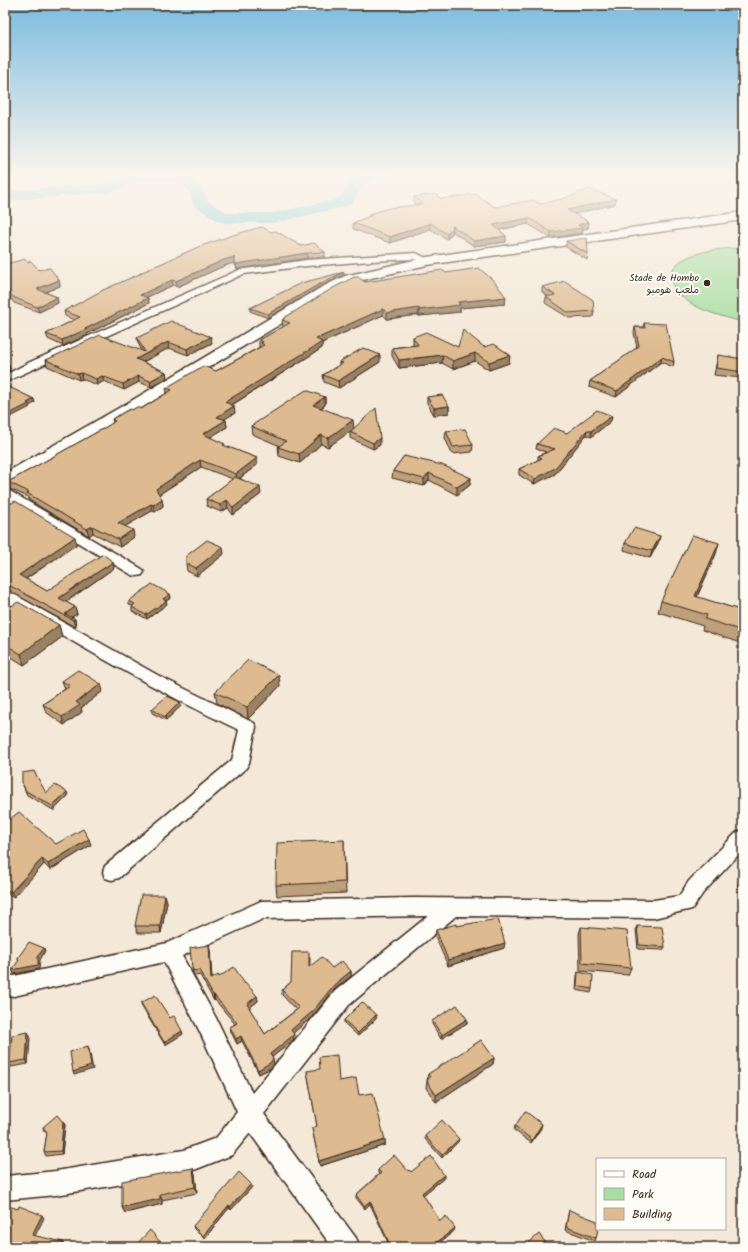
<svg xmlns="http://www.w3.org/2000/svg" width="748" height="1252" font-family="Kalam,'Playpen Sans Arabic',sans-serif">
	<style>
		.green { fill: #a8dea1; stroke: #728460 }
		.lines { fill: none; stroke-linecap: round; stroke-linejoin: round }
		.river { fill: #7ac9d5; fill-rule: evenodd }
		.street-casing { stroke: #3b2a1e; stroke-width: 3 }
		.secondary-casing { stroke: #3b2a1e; stroke-width: 3 }
		.street { fill: #fdfcf7; fill-rule: evenodd }
		.secondary { fill: #fdfcf7; fill-rule: evenodd }
		.wall { fill: #bfa07c; stroke: #3b2a1e }
		.shaded-wall { fill: #9b8265; stroke: #3b2a1e }
		.building { fill: #deba90; stroke: #3b2a1e }
		.poi-dot { fill: #3b2a1e; stroke: #fdfcf7; stroke-width: 1.5 }
		.labels { text-anchor: middle; stroke-width: 4; stroke-linejoin: round; paint-order: stroke }
		.far-poi-label { font-size: 10px; fill: #3b2a1e; stroke: #fdfcf7; text-anchor: end }
	</style>
	<rect width="100%" height="100%" fill="#f4e8d8"/>
	<filter id="ink" filterUnits="userSpaceOnUse"><feTurbulence type="fractalNoise" baseFrequency=".025" numOctaves="2"/><feDisplacementMap in="SourceGraphic" scale="8" xChannelSelector="R" yChannelSelector="G"/><feConvolveMatrix kernelMatrix="1 2 1 2 8 2 1 2 1" color-interpolation-filters="sRGB"/></filter>
	<g filter="url(#ink)">
		<path class="green" d="M743 248V322C721 316 698 311 681 296 675 290 669 282 671 274 676 251 725 248 743 248Z"/>
		<g class="lines">
			<path class="river" d="M138 173H171L193 177 203 188 207 200 228 213H272L329 201 340 197 352 181 361 175 368 173H391L389 176 371 181 362 187 352 203 339 208 272 223H224C214 220 204 211 194 206L188 189 183 184 163 180 141 181 111 192 5 201V191L109 183Z"/>
			<g class="street-casing">
				<g id="street">
					<path d="M416 253 432 261 427 264 415 259 371 261 307 266 244 274 5 382V375L30 362 239 270 307 260Z"/>
					<path d="M5 490 10 491 142 569 144 572 142 575 137 576 132 575 5 499Z"/>
					<path d="M5 590 10 592 161 677 254 723 256 727 249 763 246 768 119 878 112 880 105 878 103 872 105 866 232 760 239 730C158 692 81 647 5 601Z"/>
					<path d="M743 830V850L703 893 692 909 654 918 456 916 349 1005 264 1114 356 1238 360 1247H332L250 1133 232 1155 184 1174 56 1195 5 1200V1176L56 1171 184 1150 216 1138 237 1112 200 1032 164 962 14 996 5 995V975L14 976 167 943 261 901 413 898 654 900 679 896 689 881 736 833ZM428 916 335 991 252 1093 216 1018 182 956 263 919Z"/>
				</g>
			</g>
			<g class="secondary-casing">
				<path id="secondary" d="M743 212V220L427 265 354 282 332 293 143 407 11 484 5 485V473L131 401 322 287 345 276 427 257Z"/>
			</g>
			<use href="#street" class="street"/>
			<use href="#secondary" class="secondary"/>
		</g>
		<g class="wall">
			<path d="M414 197 441 199 495 207 540 204H615L574 214 589 222 588 228 583 229 582 233 551 238 528 224 499 230 506 236V242L474 246 453 232 447 239 430 229 390 243 353 229V223L369 217V214L417 205 414 203Z"/>
			<path d="M271 232 301 246 325 252V257L307 258 237 269 234 263 224 266 177 287 173 285 147 297 148 298 149 303 87 334 88 335 63 346 48 339 46 334 74 320 65 316 64 311 140 274V273Z"/>
			<path d="M566 241 588 254 587 260 566 247Z"/>
			<path d="M28 262 39 270 59 280 60 286 45 292 57 297 58 303 39 312 14 303 5 289V264Z"/>
			<path d="M344 272V275L321 286 268 318 250 311V308Z"/>
			<path d="M446 273 506 297 505 304 460 308V312L419 316 418 315 387 319 383 315 322 343V348L232 405 235 413 224 419 226 420 227 427 210 437 225 446 257 458V465L240 478 261 494 233 515 228 508 221 512 207 506 206 499 233 479 201 467 159 494 162 499 163 506 155 512 152 511 125 526 134 537 120 547 93 533 89 536 29 500 28 497 10 489 8 482 106 427 113 423 112 419 132 410 141 409 167 393 166 388 216 371 260 347H259V340L283 327 282 320 284 319V318L365 282Z"/>
			<path d="M542 287 594 311 593 317 569 318 545 303 546 297 548 296 542 292Z"/>
			<path d="M644 323 674 362 673 367 661 362 616 397 589 387 590 381 637 348 634 333 635 327H643Z"/>
			<path d="M413 337 458 347H484L510 355 509 363 489 370 475 361 453 369 442 363 399 368 392 356V348L413 345Z"/>
			<path d="M137 338 212 343 188 355 169 348 143 362 166 372 167 378 151 387 139 382 124 390 104 381 97 385 82 379 79 380 47 366 46 360 142 351 138 343Z"/>
			<path d="M718 355 743 372 741 378 714 375Z"/>
			<path d="M339 362H380L339 388 324 382 323 375 339 365Z"/>
			<path d="M325 397V405L321 408 380 445 373 449 350 438V432L351 430 328 447 321 444 300 463 279 456 278 447 280 446 252 434 251 426Z"/>
			<path d="M427 397 449 406V413L434 415 427 403Z"/>
			<path d="M611 421 591 437 586 435 555 474 534 484 519 475V469L538 460V456L546 452 536 449 537 444 567 433Z"/>
			<path d="M446 431 473 445 472 452 452 454 445 438Z"/>
			<path d="M404 456 471 478 470 485 457 495 429 480 424 486 392 478 393 471Z"/>
			<path d="M5 507 77 544 26 579 47 591 113 562 114 568 66 602 75 607 77 614 71 617 75 619 76 626 75 627 6 589H5Z"/>
			<path d="M660 536 658 543 650 558 624 550 625 543Z"/>
			<path d="M224 554 197 576 187 571 186 563Z"/>
			<path d="M716 554 697 597 743 611V644L702 630 703 626 658 612 661 601Z"/>
			<path d="M170 594 171 598 166 601 167 604 147 619 132 611V607L133 606 129 605V601Z"/>
			<path d="M5 610 59 625 62 637 24 665 5 653Z"/>
			<path d="M62 681 103 691 81 708 82 712 64 725 46 712 43 704 65 689Z"/>
			<path d="M280 686 248 719 217 703 215 692Z"/>
			<path d="M180 702 181 706 166 720 152 713V709Z"/>
			<path d="M22 783 46 793 67 792 68 796 55 809V811L27 795Z"/>
			<path d="M5 823 56 844 91 845 50 870 44 864 14 897 5 893Z"/>
			<path d="M344 840 346 893 277 896 276 885Z"/>
			<path d="M743 850V893L737 891 742 854Z"/>
			<path d="M165 895 167 902 161 933H138L135 926Z"/>
			<path d="M456 926 504 948 448 966 435 936 436 930Z"/>
			<path d="M637 926 665 947 663 950 638 949 636 929Z"/>
			<path d="M581 927 631 968 628 975 580 971 579 934Z"/>
			<path d="M210 950 212 978 219 977 245 984 257 996 258 1001 249 1008 265 1034 296 1010 282 995V990L291 982 310 957V967L332 968 351 971V976L334 990 312 1017 293 1033 294 1039 290 1043 272 1057 274 1064 271 1068 259 1074 242 1041 237 1044 231 1032 230 1027 235 1024 215 1000 214 1001 200 975 195 976 193 973 192 968Z"/>
			<path d="M578 972 592 989 591 993 576 990 577 976Z"/>
			<path d="M141 1003 170 1018 183 1034 165 1045 142 1007Z"/>
			<path d="M376 1015V1019L358 1036 344 1023V1020Z"/>
			<path d="M467 1019V1023L441 1039 432 1024V1021Z"/>
			<path d="M30 1036 28 1064 11 1067 9 1063Z"/>
			<path d="M494 1058 493 1064 436 1102 426 1088 428 1074Z"/>
			<path d="M307 1071 339 1081 359 1095 385 1140V1145L320 1166 313 1133 312 1128 317 1126Z"/>
			<path d="M63 1122 65 1125 62 1154 46 1156 44 1152 47 1133 44 1131 43 1127Z"/>
			<path d="M515 1126 541 1128 531 1143 514 1130Z"/>
			<path d="M425 1136 458 1142 442 1158 425 1139Z"/>
			<path d="M193 1168 195 1174 197 1193 162 1200V1204L125 1213 122 1207Z"/>
			<path d="M378 1170 408 1171 444 1178 423 1195 440 1221 454 1231 434 1247H390L370 1204 365 1209 356 1198V1195L379 1174 378 1173Z"/>
			<path d="M252 1187 231 1210 229 1208 204 1239 194 1229 193 1226Z"/>
			<path d="M569 1210 596 1238 595 1241 565 1230Z"/>
		</g>
		<g class="shaded-wall">
			<path d="M616 199 615 204 566 216 567 210Z"/>
			<path d="M529 218 528 224 493 231V225Z"/>
			<path d="M589 222 588 228 583 229 582 233 551 238V232Z"/>
			<path d="M430 223V229L390 243V237Z"/>
			<path d="M453 226V232L447 239V234Z"/>
			<path d="M506 236V242L474 246V241Z"/>
			<path d="M307 253V258L237 269 236 264Z"/>
			<path d="M234 257V263L224 266 177 287 176 281 224 260Z"/>
			<path d="M344 272V275L321 286 268 318V314L321 283Z"/>
			<path d="M59 280 60 286 39 295 37 289Z"/>
			<path d="M172 280 173 285 141 300 140 295Z"/>
			<path d="M57 297 58 303 39 312 37 307Z"/>
			<path d="M506 297 505 304 460 308V312L419 316V310L458 302Z"/>
			<path d="M148 298 149 303 87 334 88 335 63 346 62 340Z"/>
			<path d="M419 308 418 315 387 319V313Z"/>
			<path d="M383 309V315L322 343V348L225 409V402L316 339Z"/>
			<path d="M211 337 212 343 188 355 187 349Z"/>
			<path d="M168 342 169 348 137 365 136 359Z"/>
			<path d="M475 353V361L453 369V361Z"/>
			<path d="M380 355V362L339 388 338 381Z"/>
			<path d="M443 355 442 363 399 368V360Z"/>
			<path d="M510 355 509 363 489 370V362Z"/>
			<path d="M662 357 661 362 616 397 617 391Z"/>
			<path d="M9 365 10 370 5 374V368Z"/>
			<path d="M166 372 167 378 151 387 150 381Z"/>
			<path d="M81 373 82 379 79 380 78 374Z"/>
			<path d="M102 376 104 381 97 385 96 379Z"/>
			<path d="M138 376 139 382 124 390 123 384Z"/>
			<path d="M325 397V405L313 413V405Z"/>
			<path d="M34 399 35 403 29 406 30 407 5 420V416Z"/>
			<path d="M234 406 235 413 218 423 217 417Z"/>
			<path d="M449 406V413L434 415V408Z"/>
			<path d="M612 416 611 421 591 437V431Z"/>
			<path d="M226 420 227 427 204 441 203 434Z"/>
			<path d="M353 420 354 429 328 447V438Z"/>
			<path d="M587 430 586 435 555 474 534 484 535 479Z"/>
			<path d="M321 435V444L300 463 299 454Z"/>
			<path d="M380 438V445L373 449V443Z"/>
			<path d="M257 458V465L237 480 236 474Z"/>
			<path d="M200 460 201 467 157 496 156 489Z"/>
			<path d="M429 473V480L424 486V479Z"/>
			<path d="M471 478 470 485 457 495V487Z"/>
			<path d="M260 487 261 494 233 515V508Z"/>
			<path d="M162 499 163 506 155 512 153 505Z"/>
			<path d="M227 500 228 508 221 512 220 505Z"/>
			<path d="M151 504 152 511 119 530 118 523Z"/>
			<path d="M92 526 93 533 89 536 87 529Z"/>
			<path d="M133 530 134 537 120 547 118 539Z"/>
			<path d="M660 536 658 543 650 558 652 551Z"/>
			<path d="M75 537 77 544 21 582 19 575Z"/>
			<path d="M719 543 716 554 692 607 695 596Z"/>
			<path d="M223 547 224 554 197 576 196 568Z"/>
			<path d="M113 562 114 568 61 605 59 598Z"/>
			<path d="M170 594 171 598 166 601 167 604 147 619 146 615 163 599Z"/>
			<path d="M75 607 77 614 70 618 65 614Z"/>
			<path d="M75 619 76 626 75 627 73 620Z"/>
			<path d="M59 625 62 637 24 665 21 654Z"/>
			<path d="M279 675 280 686 248 719 247 707Z"/>
			<path d="M101 684 103 691 81 708 82 712 64 725 62 717 76 702Z"/>
			<path d="M180 702 181 706 166 720 165 717Z"/>
			<path d="M67 792 68 796 55 809 53 805Z"/>
			<path d="M89 839 91 845 50 870 48 864Z"/>
			<path d="M42 859 44 864 14 897 11 892Z"/>
			<path d="M165 895 167 902 161 933 160 926Z"/>
			<path d="M505 943 504 948 448 966V960Z"/>
			<path d="M209 945 210 950 212 984 211 979Z"/>
			<path d="M44 948 45 951 40 960 39 969 14 974 12 970 38 956Z"/>
			<path d="M351 971V976L334 990 312 1017 291 1035V1030L334 985Z"/>
			<path d="M213 995H214L215 1000 214 1001Z"/>
			<path d="M257 996 258 1001 248 1009 247 1004Z"/>
			<path d="M376 1015V1019L358 1036V1033Z"/>
			<path d="M467 1019V1023L441 1039 442 1035Z"/>
			<path d="M182 1031 183 1034 165 1045 164 1042Z"/>
			<path d="M28 1032 30 1036 28 1064 26 1060Z"/>
			<path d="M294 1034V1039L290 1043 271 1058 270 1054Z"/>
			<path d="M241 1036 242 1041 237 1044 236 1039Z"/>
			<path d="M88 1046 89 1049 93 1069 74 1075 73 1072Z"/>
			<path d="M494 1058 493 1064 436 1102V1095Z"/>
			<path d="M273 1059 274 1064 271 1068 259 1074 258 1070Z"/>
			<path d="M63 1122 65 1125 62 1154 61 1151Z"/>
			<path d="M542 1124 541 1128 531 1143 532 1140Z"/>
			<path d="M459 1139 458 1142 442 1158V1155Z"/>
			<path d="M385 1140V1145L320 1166 319 1161Z"/>
			<path d="M193 1168 195 1174 197 1193 195 1187Z"/>
			<path d="M444 1175V1178L422 1196V1193Z"/>
			<path d="M251 1184 252 1187 231 1210 230 1207Z"/>
			<path d="M160 1194 162 1200V1204L125 1213 122 1207Z"/>
			<path d="M370 1201V1204L365 1209 364 1206Z"/>
			<path d="M229 1205V1208L204 1239 203 1236Z"/>
			<path d="M42 1215 44 1218 34 1238 32 1235Z"/>
			<path d="M455 1228 454 1231 434 1247H431Z"/>
			<path d="M63 1242 64 1245 63 1247H61Z"/>
			<path d="M161 1243 162 1246 161 1247H157Z"/>
		</g>
		<g class="building">
			<path d="M590 189 616 199 567 210 589 222 578 225 583 228 551 232 529 218 493 225 506 236 474 241 453 226 447 234 430 223 390 237 353 223 372 215 369 214 389 208 423 204 414 197 436 194 441 199 475 194 495 207 533 200 540 204 562 199Z"/>
			<path d="M262 227 271 232 276 231 301 246 314 243 325 252 307 253 236 264 234 257 224 260 176 281 172 280 140 295 148 298 85 329H87L62 340 46 334 80 317 64 311 103 290 142 273H140L198 247 236 234Z"/>
			<path d="M587 238 588 254 566 241Z"/>
			<path d="M26 259 28 262 31 261 39 270 50 268 59 280 37 289 57 297 37 307 13 297 5 285V264Z"/>
			<path d="M479 268 494 281 506 297 458 302 460 305 419 310V308L387 313 383 309 316 339 322 342 225 402 234 406 217 417 226 420 203 434 225 444 223 445 257 458 236 474 200 460 156 489 162 499 153 505 151 504 118 523 133 530 118 539 92 526 87 529 27 493 29 492 8 482 106 427 115 421 112 419 130 409 132 410 137 407 141 409 172 390 166 388 203 366 216 371 264 345 261 343 263 342 259 340 290 323 282 320 285 318H284L333 288 354 277H358L365 282 442 270 446 273Z"/>
			<path d="M344 272 321 283 268 314 250 308 301 283Z"/>
			<path d="M565 281 593 300 594 311 569 313 546 297 555 295 542 287Z"/>
			<path d="M171 321 211 337 187 349 168 342 136 359 166 372 150 381 138 376 123 384 102 376 96 379 81 373 78 374 46 360 100 335 145 352 137 338Z"/>
			<path d="M644 323 666 324 674 362 662 357 617 391 590 381 639 346 635 327 645 328Z"/>
			<path d="M463 330 484 347 494 344 510 355 489 362 475 353 453 361 443 355 399 360 392 348 418 345 413 337 426 332 458 347Z"/>
			<path d="M363 348 380 355 338 381 323 375 343 363 339 362Z"/>
			<path d="M718 355 743 359V372L716 368Z"/>
			<path d="M5 363 9 365 5 368Z"/>
			<path d="M5 385 34 399 27 403 29 404 5 416Z"/>
			<path d="M306 390 325 397 313 405 353 420 328 438 321 435 299 454 278 447 286 441 251 426Z"/>
			<path d="M442 395 449 406 434 408 427 397Z"/>
			<path d="M376 408 380 438 373 443 350 432Z"/>
			<path d="M597 410 612 416 591 431 587 430 555 468 535 479 519 469 542 458 538 456 555 449 537 444 554 428 567 433Z"/>
			<path d="M465 429 473 445 453 447 446 431Z"/>
			<path d="M404 456 442 465 471 478 457 487 429 473 424 479 393 471Z"/>
			<path d="M235 477 260 487 233 508 227 500 220 505 206 499Z"/>
			<path d="M15 501 75 537 19 575 47 591 103 554 113 562 59 598 75 607 65 614 75 619 73 620 5 583V507Z"/>
			<path d="M634 528 660 536 652 551 625 543Z"/>
			<path d="M692 535 719 543 695 596 743 611V631L705 619 707 615 661 601Z"/>
			<path d="M207 540 223 547 196 568 186 563V556Z"/>
			<path d="M152 584 170 594 163 599 166 601 146 615 132 607 135 604 129 601Z"/>
			<path d="M18 602 59 625 21 654 5 644V610Z"/>
			<path d="M248 660 279 675 247 707 215 692Z"/>
			<path d="M78 670 101 684 76 702 80 705 62 717 43 704 70 686 62 681Z"/>
			<path d="M167 696 180 702 165 717 152 709Z"/>
			<path d="M34 771 46 793 55 785 67 792 53 805 54 807 26 791 22 783V773Z"/>
			<path d="M19 812 56 844 83 829 89 839 48 864 42 859 11 892 5 889V823Z"/>
			<path d="M344 840 345 882 276 885 277 843Z"/>
			<path d="M743 867V881L741 880Z"/>
			<path d="M141 895H165L160 926H135Z"/>
			<path d="M498 919 505 943 448 960 436 930 456 924V926Z"/>
			<path d="M637 926 662 927 665 947 639 945Z"/>
			<path d="M581 927 627 931 631 968 582 963Z"/>
			<path d="M29 942 44 948 38 956V965L12 970 19 960 17 959Z"/>
			<path d="M209 945 211 979 218 975 219 977 234 967 245 984 246 983 257 996 247 1004 265 1034 299 1008 282 990 291 982 292 952H309V967L322 957 332 968 342 961 351 971 334 985 312 1012 291 1030 294 1034 290 1038 270 1054 273 1059 270 1063 258 1070 241 1036 236 1039 230 1027 237 1023 214 995H213L199 970 194 971 192 968 190 948Z"/>
			<path d="M578 972 593 975 592 989 577 986Z"/>
			<path d="M155 995 170 1018 174 1016 182 1031 164 1042 141 1003Z"/>
			<path d="M362 1002 376 1015 358 1033 344 1020Z"/>
			<path d="M457 1005 467 1019 442 1035 432 1021Z"/>
			<path d="M28 1032 26 1060 9 1063 12 1035Z"/>
			<path d="M481 1040 494 1058 436 1095 427 1081 430 1077 428 1074Z"/>
			<path d="M88 1046 91 1066 73 1072 70 1052Z"/>
			<path d="M337 1055 339 1081 356 1078 359 1095 373 1093 385 1140 319 1161 312 1128 317 1126 307 1071 320 1069 319 1057Z"/>
			<path d="M525 1111 542 1124 532 1140 515 1126Z"/>
			<path d="M57 1115 63 1122 61 1151 44 1152 47 1132 43 1127Z"/>
			<path d="M442 1120 459 1139 442 1155 425 1136Z"/>
			<path d="M394 1155 408 1171 409 1170 411 1172 431 1156 444 1175 422 1193 440 1221 446 1216 455 1228 431 1247H391L370 1201 364 1206 356 1195 381 1173 378 1170Z"/>
			<path d="M193 1168 195 1187 160 1194V1199L122 1207V1181Z"/>
			<path d="M239 1172 251 1184 230 1207 229 1205 203 1236 193 1226Z"/>
			<path d="M5 1205 18 1209 19 1206 42 1215 32 1235 63 1242 61 1247H5Z"/>
			<path d="M569 1210 597 1221V1229H598L596 1238 566 1227Z"/>
			<path d="M150 1230 161 1243 157 1247H134Z"/>
			<path d="M539 1234 549 1247H524Z"/>
		</g>
	</g>
	<linearGradient id="sky" x2="0" y2="1"><stop stop-color="#7cbce0"/><stop offset="0.5" stop-color="#faf5ed"/><stop offset="1" stop-color="#faf5ed" stop-opacity="0"/></linearGradient>
	<rect width="748" height="348" fill="url(#sky)"/>
	<circle class="poi-dot" cx="707" cy="283" r="4"/>
	<g class="labels">
		<g class="far-poi-label">
			<text x="699" y="281">Stade de Hombo<tspan x="699" dy="12">ملعب هومبو</tspan></text>
		</g>
	</g>
	<rect width="748" height="1252" fill="none" stroke="#fdfcf7" stroke-width="20"/>
	<rect x="10" y="10" width="728" height="1232" fill="none" stroke="#3b2a1e" stroke-width="1.5" filter="url(#ink)"/>
	<rect x="596" y="1158" width="130" height="72" fill="#fdfcf7" stroke="#afa8a0"/>
	<rect x="604" y="1171" width="20" height="6" fill="#fdfcf7" stroke="#afa8a0"/>
	<text x="632" y="1178" font-size="12" fill="#3b2a1e">Road</text>
	<rect x="604" y="1188" width="20" height="12" fill="#a8dea1" stroke="#afa8a0"/>
	<text x="632" y="1198" font-size="12" fill="#3b2a1e">Park</text>
	<rect x="604" y="1208" width="20" height="12" fill="#deba90" stroke="#afa8a0"/>
	<text x="632" y="1218" font-size="12" fill="#3b2a1e">Building</text>
</svg>
